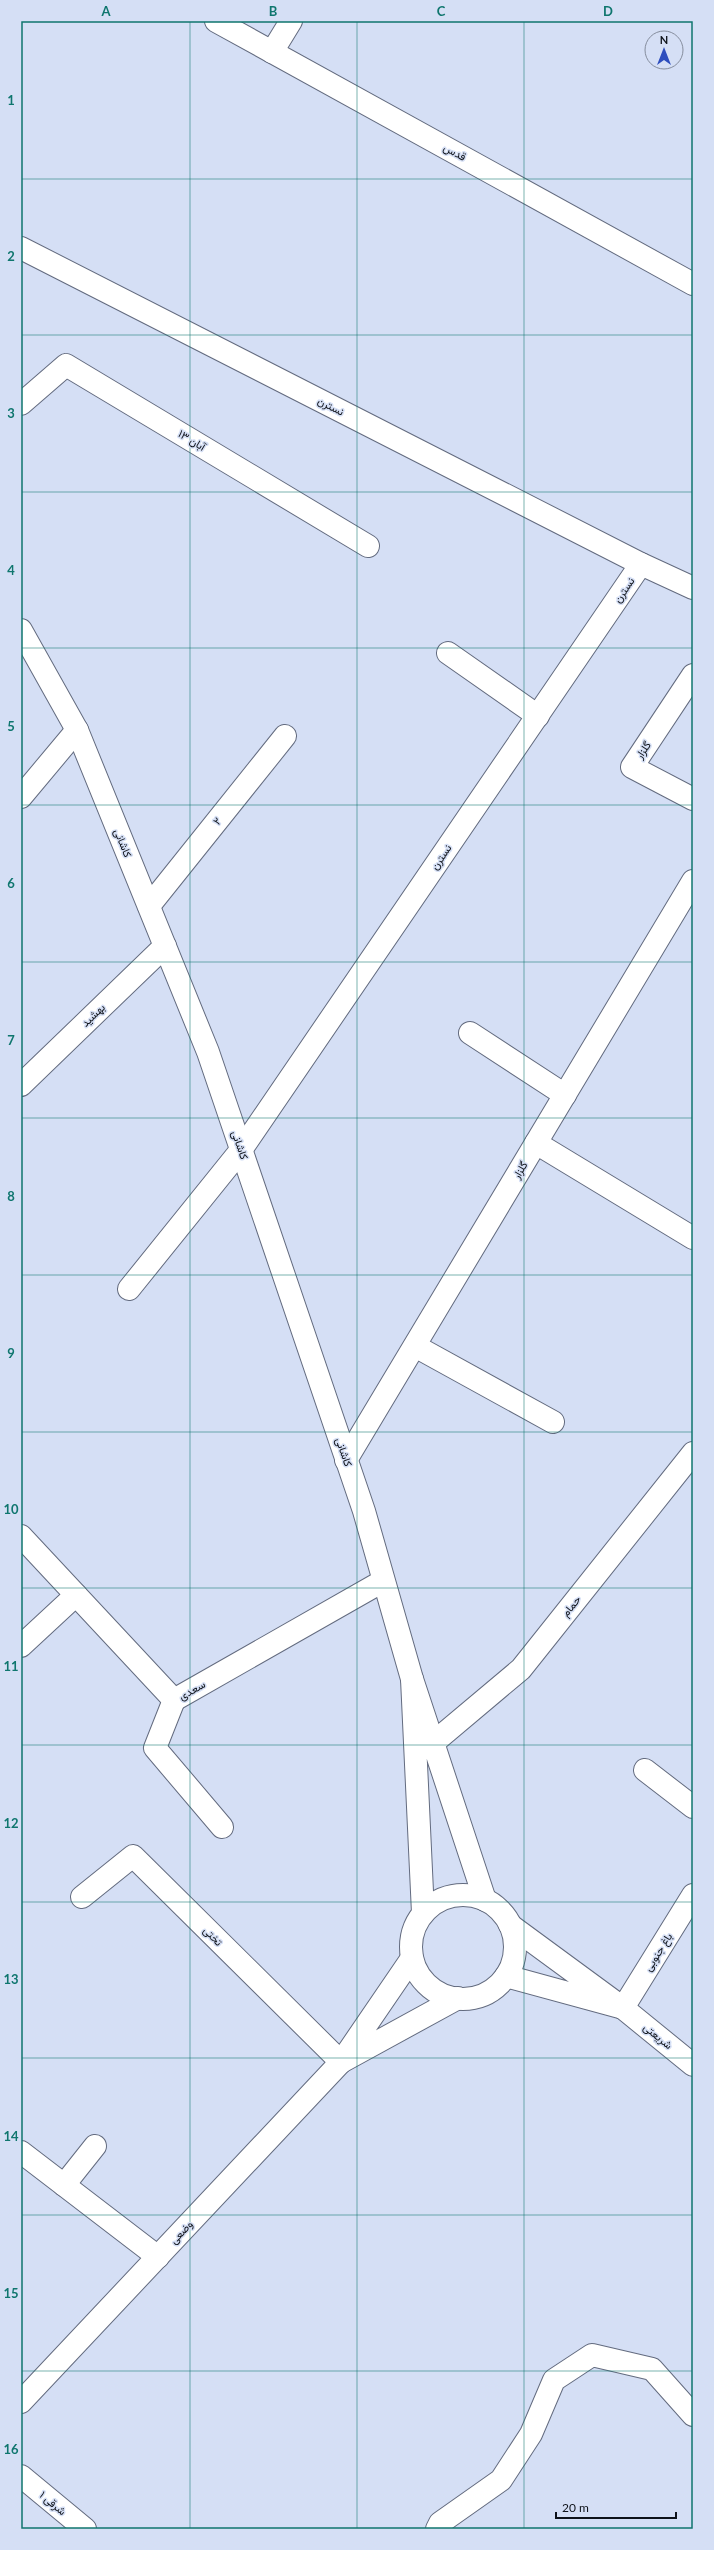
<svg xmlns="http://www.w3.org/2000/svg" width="714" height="2550" font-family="Lato,Vazirmatn,sans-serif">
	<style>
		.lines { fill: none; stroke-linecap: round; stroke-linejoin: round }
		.street-casing { stroke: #636b7f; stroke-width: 24 }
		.secondary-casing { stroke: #636b7f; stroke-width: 24 }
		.street { stroke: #fff; stroke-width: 22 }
		.secondary { stroke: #fff; stroke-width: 22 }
		.grid { fill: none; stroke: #0f766e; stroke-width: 1; stroke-opacity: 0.55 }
		.labels { text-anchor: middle; stroke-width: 3; stroke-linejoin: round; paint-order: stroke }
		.street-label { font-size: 11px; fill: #0e1219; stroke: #d5dff5 }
		.neatline { fill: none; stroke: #0f766e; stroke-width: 1.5 }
		.grid-label { font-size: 13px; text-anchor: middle; font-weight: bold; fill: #0f766e }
	</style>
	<rect width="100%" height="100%" fill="#d5dff5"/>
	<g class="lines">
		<g class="street-casing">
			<g id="street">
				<path d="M272 52 291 21"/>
				<path d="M21 248 641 564 693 588"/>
				<path d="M21 404 66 365 368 546"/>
				<path d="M448 653 538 716"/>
				<path d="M693 675 632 767 693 799"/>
				<path d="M21 797 77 730"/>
				<path d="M149 906 285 736"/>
				<path d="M470 1033 565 1095"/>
				<path d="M21 1085 165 946"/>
				<path d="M536 1143 693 1238"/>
				<path d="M129 1289 241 1150 641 564"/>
				<path d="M415 1346 553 1422"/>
				<path d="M346 1460 693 881"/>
				<path d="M21 1536 174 1700 383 1581"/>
				<path d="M21 1646 76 1595"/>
				<path d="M174 1700 155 1748 222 1827"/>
				<path d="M433 1743 521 1669 693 1453"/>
				<path d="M645 1770 693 1807"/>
				<path d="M82 1897 133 1856 341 2062"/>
				<path d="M623 2008 693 1895"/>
				<path d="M21 2152 158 2257"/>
				<path d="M64 2185 95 2146"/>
				<path d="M21 2476 85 2529"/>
				<path d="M437 2529 440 2523 501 2480 531 2434 554 2380 592 2355 652 2369 693 2415"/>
			</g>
		</g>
		<g class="secondary-casing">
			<g id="secondary">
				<path d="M216 21 693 284"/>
				<path d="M21 630 77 730 208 1052 364 1511 412 1679"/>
				<circle cx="463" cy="1947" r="52"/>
				<path d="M423 1913 412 1679 485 1900"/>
				<path d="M412 1958 341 2062 458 1998"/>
				<path d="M506 1976 623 2008 510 1925"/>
				<path d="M623 2008 693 2065"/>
				<path d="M21 2402 341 2062"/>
			</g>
		</g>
		<use href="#street" class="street"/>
		<use href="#secondary" class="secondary"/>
	</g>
	<path class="grid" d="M190 21V2529M357 21V2529M524 21V2529M21 179H693M21 335H693M21 492H693M21 648H693M21 805H693M21 962H693M21 1118H693M21 1275H693M21 1432H693M21 1588H693M21 1745H693M21 1902H693M21 2058H693M21 2215H693M21 2371H693"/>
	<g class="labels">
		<g class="street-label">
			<text transform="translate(455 152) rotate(29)" y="4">قدس</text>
			<text transform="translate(331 406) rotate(27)" y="4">نسترن</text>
			<text transform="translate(192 440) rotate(31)" y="4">۱۳ آبان</text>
			<text transform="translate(624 590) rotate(-56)" y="4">نسترن</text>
			<text transform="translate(643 750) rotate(-56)" y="4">گلزار</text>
			<text transform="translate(217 821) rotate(-51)" y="4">۲</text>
			<text transform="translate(123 843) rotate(68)" y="4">کاشانی</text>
			<text transform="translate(441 857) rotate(-56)" y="4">نسترن</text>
			<text transform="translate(93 1015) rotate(-44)" y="4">بهشید</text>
			<text transform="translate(240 1145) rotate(71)" y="4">کاشانی</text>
			<text transform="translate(520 1170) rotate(-59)" y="4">گلزار</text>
			<text transform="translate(344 1452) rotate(71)" y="4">کاشانی</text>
			<text transform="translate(571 1606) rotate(-51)" y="4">حمام</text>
			<text transform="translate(192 1690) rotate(-30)" y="4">سعدی</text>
			<text transform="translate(213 1936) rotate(45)" y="4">تختی</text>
			<text transform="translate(658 1952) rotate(-58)" y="4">باغ جنوبی</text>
			<text transform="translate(658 2036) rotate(39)" y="4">شریعتی</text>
			<text transform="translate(181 2232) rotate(-47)" y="4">وضعی</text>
			<text transform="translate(53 2503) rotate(40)" y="4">۱ شرقی</text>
		</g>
	</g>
	<rect width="714" height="2550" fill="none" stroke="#d5dff5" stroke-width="44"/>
	<g transform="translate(664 50)"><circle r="19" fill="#d5dff5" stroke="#858d9d"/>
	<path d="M0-3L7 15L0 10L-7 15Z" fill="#2d4dbd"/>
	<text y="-6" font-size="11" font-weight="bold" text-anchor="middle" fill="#0e1219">N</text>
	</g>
	<path d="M556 2512v6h120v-6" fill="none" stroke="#0e1219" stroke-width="2"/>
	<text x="562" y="2512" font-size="12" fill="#0e1219" stroke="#d5dff5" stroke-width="3" paint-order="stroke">20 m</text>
	<rect x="22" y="22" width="670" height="2506" class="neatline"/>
	<g class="grid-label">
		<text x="106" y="16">A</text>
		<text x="273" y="16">B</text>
		<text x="441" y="16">C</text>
		<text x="608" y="16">D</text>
		<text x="11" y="105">1</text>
		<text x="11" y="261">2</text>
		<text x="11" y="418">3</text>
		<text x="11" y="575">4</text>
		<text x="11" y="731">5</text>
		<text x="11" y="888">6</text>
		<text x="11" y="1045">7</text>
		<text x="11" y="1201">8</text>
		<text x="11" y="1358">9</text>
		<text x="11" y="1514">10</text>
		<text x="11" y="1671">11</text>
		<text x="11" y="1828">12</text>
		<text x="11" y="1984">13</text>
		<text x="11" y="2141">14</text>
		<text x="11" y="2298">15</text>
		<text x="11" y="2454">16</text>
	</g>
</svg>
